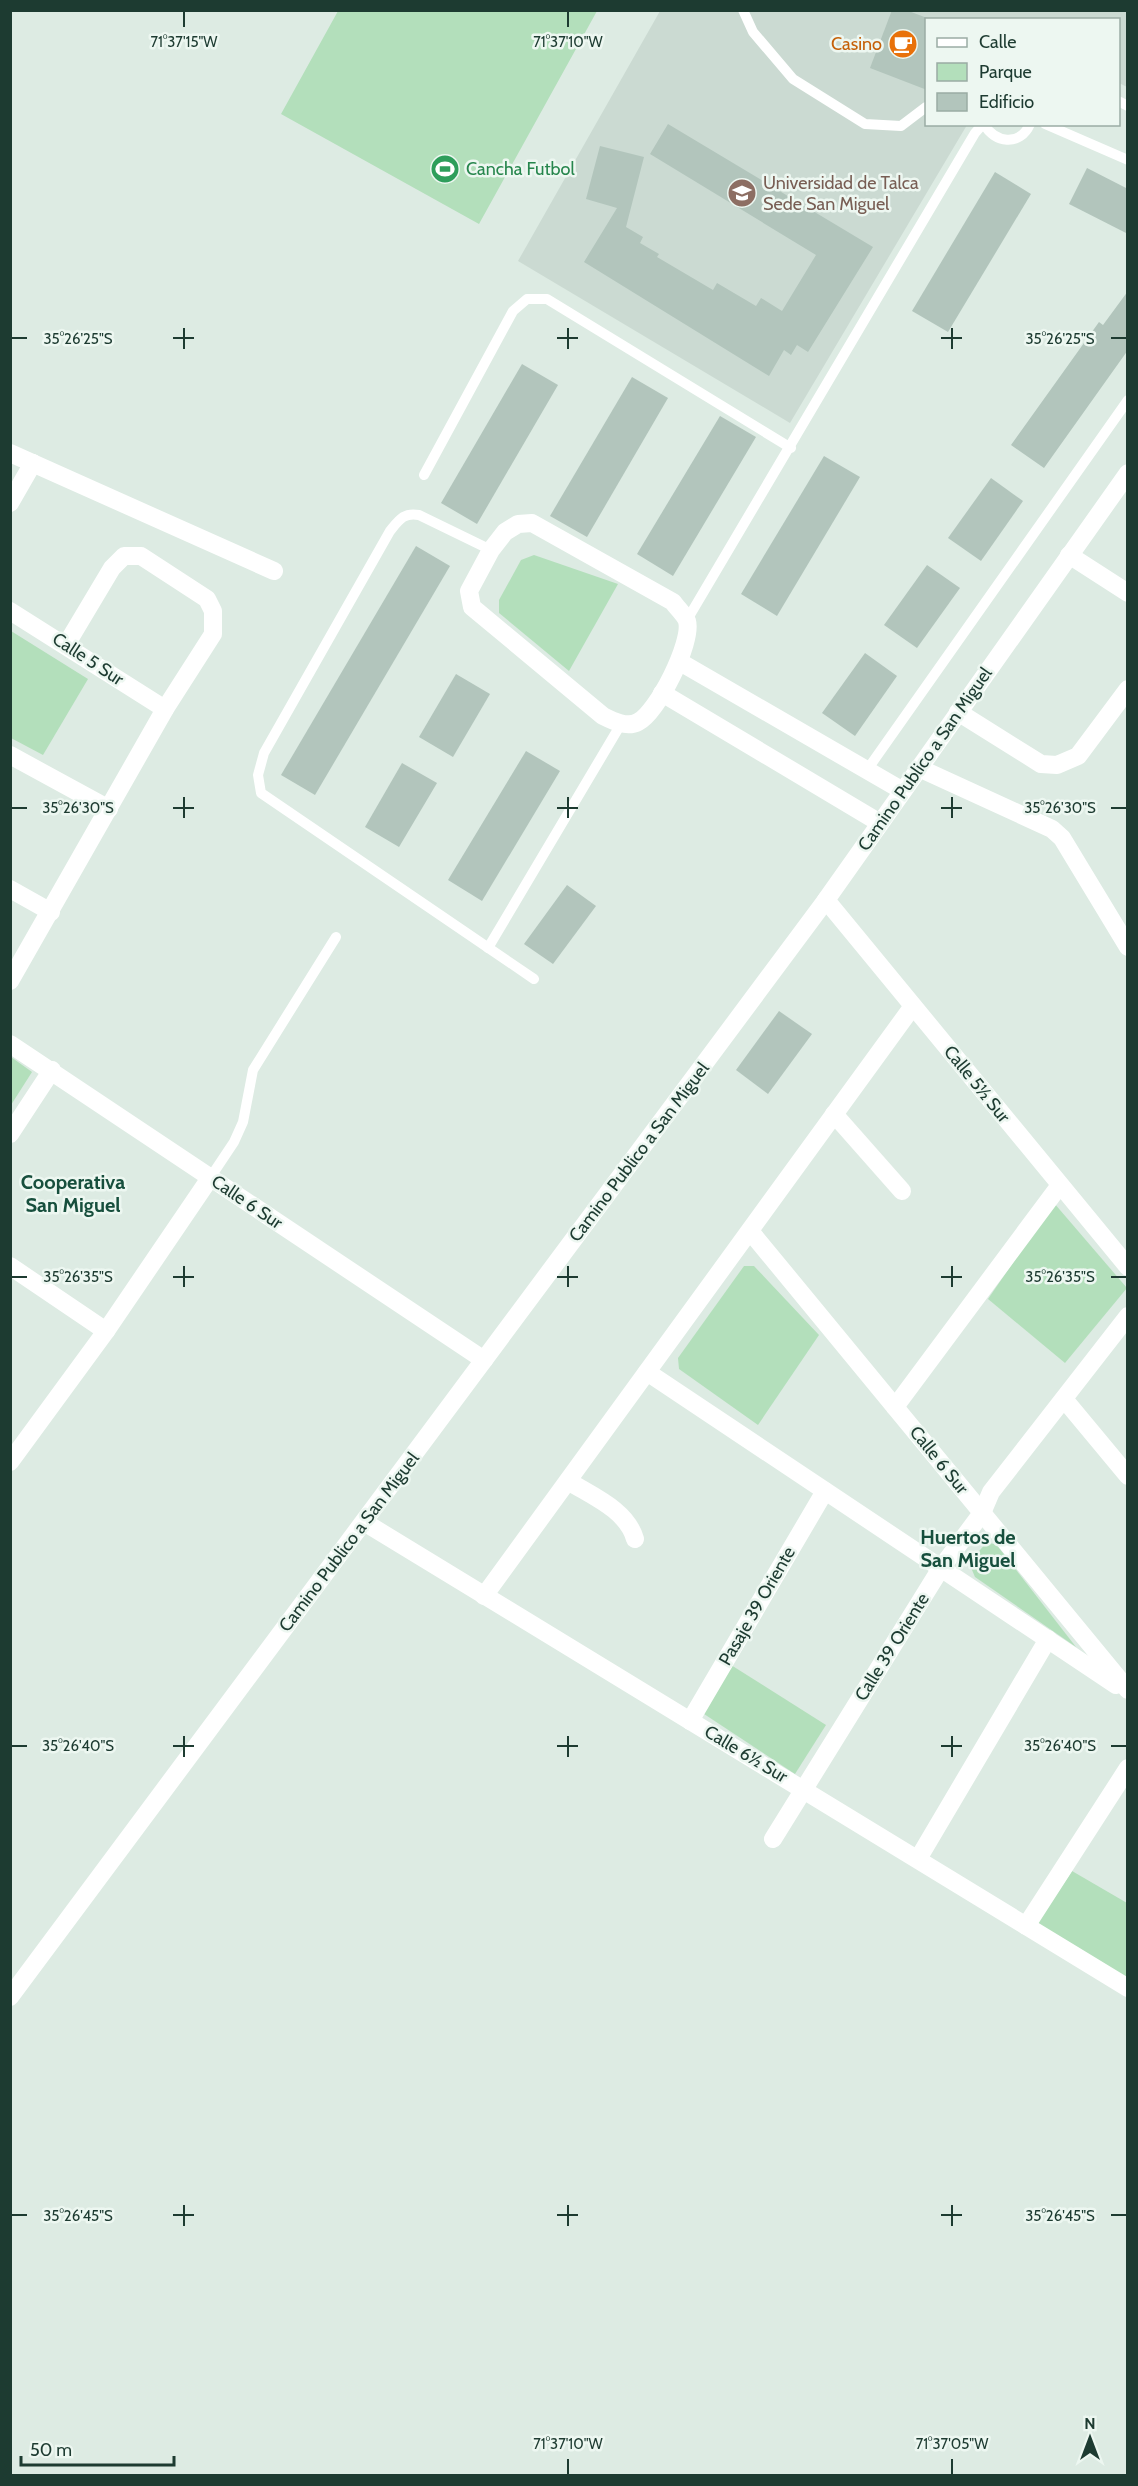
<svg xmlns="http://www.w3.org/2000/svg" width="1138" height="2486" font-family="Cabin,sans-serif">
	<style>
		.built { fill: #cbdad2 }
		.green { fill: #b3dfbb }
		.building { fill: #b2c5bc }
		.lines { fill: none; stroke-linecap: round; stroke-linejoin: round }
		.service { stroke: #fff; stroke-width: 10 }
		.minor { stroke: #fff; stroke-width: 18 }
		.ticks { fill: none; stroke: #1d3b31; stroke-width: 2 }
		.labels { text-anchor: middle; stroke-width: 5; stroke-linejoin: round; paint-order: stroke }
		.food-label { font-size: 18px; fill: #c56008; stroke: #edf7f1; text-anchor: end }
		.leisure-label { font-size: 18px; fill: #27864d; stroke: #edf7f1; text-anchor: start }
		.education-label { font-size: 18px; fill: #785e54; stroke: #edf7f1; text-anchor: start }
		.street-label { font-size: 18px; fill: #1d3b31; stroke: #edf7f1 }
		.neighbourhood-label { font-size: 20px; font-weight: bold; fill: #174f3d; stroke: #edf7f1 }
		.ticks-label { font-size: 15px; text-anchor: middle; fill: #1d3b31; stroke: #edf7f1; stroke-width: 5; stroke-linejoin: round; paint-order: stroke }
	</style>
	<rect width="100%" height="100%" fill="#ddebe3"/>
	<path class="built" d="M660 11H1127V87L1119 83 1118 20H926V124L967 125 790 423 518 261Z"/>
	<g class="green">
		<path d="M338 11V10L597 11 479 224 281 114Z"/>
		<path d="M534 555 618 584 569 671 499 613V600L521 560Z"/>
		<path d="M11 631 88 679 43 755 11 738Z"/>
		<path d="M11 1057 32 1072 11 1105Z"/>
		<path d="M1054 1203 1127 1288 1065 1363 988 1299Z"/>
		<path d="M744 1266H754L819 1335 758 1425 679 1369 678 1358Z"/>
		<path d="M986 1543 996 1544 1076 1647 975 1577 969 1563Z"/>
		<path d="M731 1665 826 1725 795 1774 701 1712Z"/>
		<path d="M1072 1871 1127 1903V1981L1036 1925Z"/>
	</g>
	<g class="building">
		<path d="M892 10H906L927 18V90L870 68Z"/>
		<path d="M668 124 873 247 808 352 797 345 791 355 784 350 769 376 584 262 617 208 586 199 600 146 644 157 626 227 643 237 640 243 659 254 657 257 713 290 717 283 756 306 761 298 782 311 816 255 650 154Z"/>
		<path d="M1087 168 1128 189V234L1069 204Z"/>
		<path d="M995 172 1031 194 948 332 912 311Z"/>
		<path d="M1128 291V350L1044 468 1011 445 1099 322 1103 325Z"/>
		<path d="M522 364 558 385 477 524 441 503Z"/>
		<path d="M632 377 668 398 587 537 550 516Z"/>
		<path d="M720 416 756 437 673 576 637 554Z"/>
		<path d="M824 456 860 477 777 616 741 594Z"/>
		<path d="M991 478 1023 501 981 561 948 538Z"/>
		<path d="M416 546 450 566 315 795 281 775Z"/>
		<path d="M927 565 960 588 917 648 884 625Z"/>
		<path d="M865 653 897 676 855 736 822 713Z"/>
		<path d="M456 674 490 694 453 757 419 737Z"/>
		<path d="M526 751 560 771 482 901 448 880Z"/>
		<path d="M402 763 437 783 399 847 365 827Z"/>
		<path d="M567 885 596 906 553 964 524 944Z"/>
		<path d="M779 1011 812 1034 768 1094 736 1070Z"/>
	</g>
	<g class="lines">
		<g class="service">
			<path d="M743 10 753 32 793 79 865 124 901 126 926 107"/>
			<path d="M1118 101 1128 106"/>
			<path d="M984 124C994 143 1020 147 1030 124"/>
			<path d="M1045 124 1128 160"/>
			<path d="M424 475 513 311 527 299H547L791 448"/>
			<path d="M491 550 419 515C404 512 399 520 390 531L264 753 258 775 261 793 534 979"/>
			<path d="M687 620 975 133 983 124"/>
			<path d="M867 770 1128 400"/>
			<path d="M488 948 621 724"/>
			<path d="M210 1178 234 1142 243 1122 253 1070 336 937"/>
		</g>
		<g class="minor">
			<path d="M10 453 274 571"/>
			<path d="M10 503 33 463"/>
			<path d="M532 523 673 602C677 608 685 615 687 621 693 642 657 713 638 722 627 728 613 721 603 716L472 607 469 591 491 550 505 532 518 524Z"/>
			<path d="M1069 555 1128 593"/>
			<path d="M10 611 165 709"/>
			<path d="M680 662 903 791"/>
			<path d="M662 693 880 823"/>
			<path d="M958 712 1041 764 1057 765 1078 756 1128 689"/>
			<path d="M10 755 109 809"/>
			<path d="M919 768 1052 829 1062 838 1128 947"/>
			<path d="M10 889 51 912"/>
			<path d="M826 900 1128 1267"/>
			<path d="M10 981 165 709 213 634V611L207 599 141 556H124L112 568 66 645"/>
			<path d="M10 1044 484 1360"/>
			<path d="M834 1114 902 1191"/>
			<path d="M10 1134 52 1070"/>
			<path d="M750 1231 1128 1690"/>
			<path d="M10 1266 106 1331"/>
			<path d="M647 1372 1116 1685"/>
			<path d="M1064 1399 1128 1476"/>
			<path d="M895 1407 1060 1185"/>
			<path d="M10 1462 106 1331 210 1178"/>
			<path d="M568 1481C592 1496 627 1510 635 1539"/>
			<path d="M364 1522 1128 1988"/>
			<path d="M484 1596 913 1006"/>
			<path d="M690 1721 825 1491"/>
			<path d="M773 1839 941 1568 982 1513 991 1492 1128 1316"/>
			<path d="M918 1859 1048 1639"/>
			<path d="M1026 1926 1128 1768"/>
			<path d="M10 1997 826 900 1128 473"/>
		</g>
	</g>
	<path class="ticks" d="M184 12V27M568 12V27M184 328V349M568 328V349M952 328V349M12 338H27M173 338H194M557 338H578M941 338H962M1111 338H1126M184 797V818M568 797V818M952 797V818M12 808H27M173 808H194M557 808H578M941 808H962M1111 808H1126M184 1266V1287M568 1266V1287M952 1266V1287M12 1277H27M173 1277H194M557 1277H578M941 1277H962M1111 1277H1126M184 1736V1757M568 1736V1757M952 1736V1757M12 1746H27M173 1746H194M557 1746H578M941 1746H962M1111 1746H1126M184 2205V2226M568 2205V2226M952 2205V2226M12 2215H27M173 2215H194M557 2215H578M941 2215H962M1111 2215H1126M568 2459V2474M952 2459V2474"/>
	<defs>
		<g id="cafe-disc" transform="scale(1.5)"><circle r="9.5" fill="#e8710a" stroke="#edf7f1"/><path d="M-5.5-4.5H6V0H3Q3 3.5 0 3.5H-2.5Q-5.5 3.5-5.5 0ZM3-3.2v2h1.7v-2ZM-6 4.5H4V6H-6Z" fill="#fff"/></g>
		<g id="stadium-disc" transform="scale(1.5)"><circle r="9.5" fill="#2e9e5b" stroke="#edf7f1"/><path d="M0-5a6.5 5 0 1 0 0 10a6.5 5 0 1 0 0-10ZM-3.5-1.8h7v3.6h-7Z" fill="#fff"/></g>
		<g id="university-disc" transform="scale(1.5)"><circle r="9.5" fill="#8d6e63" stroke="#edf7f1"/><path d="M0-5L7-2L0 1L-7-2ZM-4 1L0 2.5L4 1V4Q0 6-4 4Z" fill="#fff"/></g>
	</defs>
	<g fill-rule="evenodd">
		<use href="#cafe-disc" x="903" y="44"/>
		<use href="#stadium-disc" x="445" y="169"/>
		<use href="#university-disc" x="742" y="193"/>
	</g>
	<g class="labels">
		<g class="food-label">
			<text x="882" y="50">Casino</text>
		</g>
		<g class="leisure-label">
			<text x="466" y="175">Cancha Futbol</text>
		</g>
		<g class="education-label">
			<text x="763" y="189">Universidad de Talca<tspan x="763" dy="21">Sede San Miguel</tspan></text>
		</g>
		<g class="street-label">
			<text transform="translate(88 659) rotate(33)" y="6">Calle 5 Sur</text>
			<text transform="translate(925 759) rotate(-55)" y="6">Camino Publico a San Miguel</text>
			<text transform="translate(977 1084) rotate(51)" y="6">Calle 5½ Sur</text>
			<text transform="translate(639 1152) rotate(-53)" y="6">Camino Publico a San Miguel</text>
			<text transform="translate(247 1202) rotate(34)" y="6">Calle 6 Sur</text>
			<text transform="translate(939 1460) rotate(51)" y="6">Calle 6 Sur</text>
			<text transform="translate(349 1542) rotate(-53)" y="6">Camino Publico a San Miguel</text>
			<text transform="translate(757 1606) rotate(-60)" y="6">Pasaje 39 Oriente</text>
			<text transform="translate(892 1647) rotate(-58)" y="6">Calle 39 Oriente</text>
			<text transform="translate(746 1754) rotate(31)" y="6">Calle 6½ Sur</text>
		</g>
		<g class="neighbourhood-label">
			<text x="73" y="1189">Cooperativa<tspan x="73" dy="23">San Miguel</tspan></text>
			<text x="968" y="1544">Huertos de<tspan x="968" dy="23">San Miguel</tspan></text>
		</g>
	</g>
	<g class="ticks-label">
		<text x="184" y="47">71°37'15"W</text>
		<text x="568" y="47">71°37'10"W</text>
		<text x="78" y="344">35°26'25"S</text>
		<text x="1060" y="344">35°26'25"S</text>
		<text x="78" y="813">35°26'30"S</text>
		<text x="1060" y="813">35°26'30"S</text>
		<text x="78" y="1282">35°26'35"S</text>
		<text x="1060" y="1282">35°26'35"S</text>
		<text x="78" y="1751">35°26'40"S</text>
		<text x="1060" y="1751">35°26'40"S</text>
		<text x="78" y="2221">35°26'45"S</text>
		<text x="1060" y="2221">35°26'45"S</text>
		<text x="568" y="2449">71°37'10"W</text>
		<text x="952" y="2449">71°37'05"W</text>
	</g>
	<rect width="1138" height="2486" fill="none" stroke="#1d3b31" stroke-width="24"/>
	<rect x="925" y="18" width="195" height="108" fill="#edf7f1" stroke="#9aaca4" stroke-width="1.5"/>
	<rect x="937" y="38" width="30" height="9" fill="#ffffff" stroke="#9aaca4" stroke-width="1.5"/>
	<text x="979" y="48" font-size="18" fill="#1d3b31">Calle</text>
	<rect x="937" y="63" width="30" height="18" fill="#b3dfbb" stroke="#9aaca4" stroke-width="1.5"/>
	<text x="979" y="78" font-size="18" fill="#1d3b31">Parque</text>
	<rect x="937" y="93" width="30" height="18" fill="#b2c5bc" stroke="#9aaca4" stroke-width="1.5"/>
	<text x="979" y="108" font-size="18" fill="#1d3b31">Edificio</text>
	<g transform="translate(1090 2438)" stroke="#edf7f1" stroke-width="4.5" paint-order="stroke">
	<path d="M0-4.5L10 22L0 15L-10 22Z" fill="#1d3b31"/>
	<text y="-9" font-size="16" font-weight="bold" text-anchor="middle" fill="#1d3b31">N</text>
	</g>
	<path d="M21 2456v9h153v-9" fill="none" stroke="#1d3b31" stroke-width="3"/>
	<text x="30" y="2456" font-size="18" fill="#1d3b31" stroke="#edf7f1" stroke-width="4.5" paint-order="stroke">50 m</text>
</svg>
